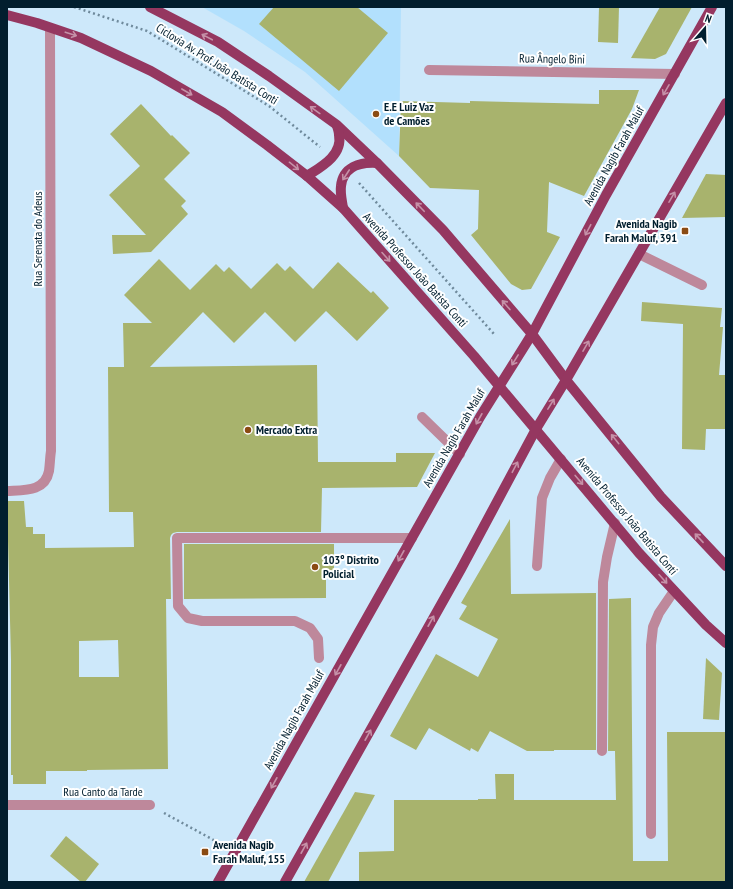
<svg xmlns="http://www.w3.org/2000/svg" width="733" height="889" font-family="'PT Sans Narrow',sans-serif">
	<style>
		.built { fill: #b2e0fd }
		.building { fill: #a8b36d; fill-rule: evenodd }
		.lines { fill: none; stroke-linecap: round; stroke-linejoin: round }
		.path { stroke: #6f8a9c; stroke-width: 2.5; stroke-dasharray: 2 3; stroke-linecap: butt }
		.minor { stroke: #be889b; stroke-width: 10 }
		.major { stroke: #953760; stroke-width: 10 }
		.oneway { stroke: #c591a8 }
		.poi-dot { fill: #8b4b13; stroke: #fff; stroke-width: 1.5 }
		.labels { text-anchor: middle; stroke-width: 4; stroke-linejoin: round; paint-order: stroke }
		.street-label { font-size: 12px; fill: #011e2e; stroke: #fff }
		.poi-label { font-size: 12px; font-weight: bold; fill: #011e2e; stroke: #fff; text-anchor: start }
	</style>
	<rect width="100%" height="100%" fill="#cde8fa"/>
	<path class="built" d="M202 7H401L399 156 305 72 244 31Z"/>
	<g class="building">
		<path d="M274 7H357L388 33 339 91 259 24Z"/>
		<path d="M599 7H619L618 43 598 42Z"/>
		<path d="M660 7H692L666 54 655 59 631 58Z"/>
		<path d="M599 90H639L632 109 584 196 549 182 547 232 560 237 531 289 522 290 511 284 471 235 478 229 479 190 430 188 399 156 401 101 470 103V101L599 104Z"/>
		<path d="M141 104 171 136 172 135 190 153 164 179 186 201 181 206 188 214 151 252 113 254 112 235H146L109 195 140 166 110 134Z"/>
		<path d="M706 174 726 175V217L682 218Z"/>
		<path d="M159 259 190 290 216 264 224 272 229 267 251 289 277 263 285 271 290 266 313 289 338 262 371 293 373 291 389 308 357 341 326 311 295 342 265 312 234 343 203 312 150 367 317 365 318 462H396V453H435L417 487 322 488 321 532H177L173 533 171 535 170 538 171 599H166L168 769 87 770V771H46V784H13V775H11V659L7 501H24L26 527H33V534H45V548L134 547 133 512H109L108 367H124L123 323H152L124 295ZM118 640 119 677H79V641Z"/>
		<path d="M642 302 722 308 720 327H723L719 375H726V429H706L705 450 682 449 683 324 641 321Z"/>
		<path d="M510 519 511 594 596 593V750H554V751H527L490 731 478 752 471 748 470 751 429 728 416 750 390 736 436 654 478 677 498 639 459 619 467 606 461 603Z"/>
		<path d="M184 544H334V578H326V598L184 599Z"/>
		<path d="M631 598 633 861H668L667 732H726V882H359V852L394 851V800H478V799H496L495 774H514V800H616L615 751H608L609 599Z"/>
		<path d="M706 658 722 673 719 720 703 719Z"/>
		<path d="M355 792 375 795 328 882H304Z"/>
		<path d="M66 836 99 864 85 882H81L50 856Z"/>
	</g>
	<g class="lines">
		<g class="path">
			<path d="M74 7 147 31 269 106 320 147"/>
			<path d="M359 183 494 334"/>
			<path d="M164 813 221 844"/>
		</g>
		<g class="minor">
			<path d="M429 70 675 74"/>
			<path d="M639 254 702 285"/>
			<path d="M422 417 460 454"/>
			<path d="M7 491C24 490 45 492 49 471 50 464 50 457 51 451L50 28"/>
			<path d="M537 566 542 498 550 478 561 459"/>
			<path d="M319 658 318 639 310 628 295 621H202L188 618 178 606 177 538H412"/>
			<path d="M602 751 603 582 607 557 615 523"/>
			<path d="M7 805H150"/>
			<path d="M651 834V645L653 627 659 613 674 591"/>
		</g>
		<g class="major">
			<path d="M150 7 218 42 269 76 337 125 377 163 443 230 532 334 566 380 661 497 726 566"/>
			<path d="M7 15 37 23 81 38 151 71 222 112 267 145 307 176 343 208 474 356 639 553 706 625 726 643"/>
			<path d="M307 176C321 167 343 155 339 135 339 132 338 129 337 126"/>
			<path d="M343 208C342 201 340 193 341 186 343 167 360 162 377 163"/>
			<path d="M218 882 480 417 532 334 606 195 712 7"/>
			<path d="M285 882 461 569 536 429 566 380 726 103"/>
		</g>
	</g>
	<defs><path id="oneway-shaft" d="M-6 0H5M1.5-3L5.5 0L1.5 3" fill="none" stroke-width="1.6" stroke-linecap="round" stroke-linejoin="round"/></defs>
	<g class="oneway">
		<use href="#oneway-shaft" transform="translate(71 34) rotate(18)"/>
		<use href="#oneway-shaft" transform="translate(207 37) rotate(-152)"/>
		<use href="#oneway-shaft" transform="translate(666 90) rotate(120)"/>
		<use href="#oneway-shaft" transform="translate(187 92) rotate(30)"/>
		<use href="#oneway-shaft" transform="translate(315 110) rotate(-144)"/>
		<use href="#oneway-shaft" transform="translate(294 166) rotate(39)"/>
		<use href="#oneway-shaft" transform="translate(346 175) rotate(123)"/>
		<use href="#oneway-shaft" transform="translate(672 197) rotate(-60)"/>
		<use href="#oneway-shaft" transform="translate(420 207) rotate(-134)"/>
		<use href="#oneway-shaft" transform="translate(588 230) rotate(118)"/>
		<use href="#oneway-shaft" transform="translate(386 257) rotate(48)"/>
		<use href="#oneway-shaft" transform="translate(506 305) rotate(-131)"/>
		<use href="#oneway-shaft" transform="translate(586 346) rotate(-60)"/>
		<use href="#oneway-shaft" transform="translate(515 360) rotate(122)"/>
		<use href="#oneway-shaft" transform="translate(551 404) rotate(-58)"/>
		<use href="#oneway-shaft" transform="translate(479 419) rotate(119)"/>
		<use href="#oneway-shaft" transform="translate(615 439) rotate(-129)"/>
		<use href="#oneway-shaft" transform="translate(515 467) rotate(-62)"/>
		<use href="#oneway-shaft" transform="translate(579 480) rotate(50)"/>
		<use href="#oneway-shaft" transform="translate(699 538) rotate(-133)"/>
		<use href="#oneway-shaft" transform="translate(401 556) rotate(119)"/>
		<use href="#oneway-shaft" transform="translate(663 579) rotate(48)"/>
		<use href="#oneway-shaft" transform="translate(431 621) rotate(-61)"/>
		<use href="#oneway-shaft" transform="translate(338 670) rotate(119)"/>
		<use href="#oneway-shaft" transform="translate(368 735) rotate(-61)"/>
		<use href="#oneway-shaft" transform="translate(274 783) rotate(119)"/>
		<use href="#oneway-shaft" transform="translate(304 848) rotate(-61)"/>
	</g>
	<g class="poi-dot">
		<circle cx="376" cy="114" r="4"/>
		<rect x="681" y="227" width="8" height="8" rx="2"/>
		<circle cx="248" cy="430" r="4"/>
		<circle cx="315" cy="567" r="4"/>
		<rect x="201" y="848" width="8" height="8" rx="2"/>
	</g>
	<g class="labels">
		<g class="street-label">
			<text transform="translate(552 59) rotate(1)" y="4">Rua Ângelo Bini</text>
			<text transform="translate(217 64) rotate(32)" y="4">Ciclovia Av. Prof. João Batista Conti</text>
			<text transform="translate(614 156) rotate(-61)" y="4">Avenida Nagib Farah Maluf</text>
			<text transform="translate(38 239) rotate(-90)" y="4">Rua Serenata do Adeus</text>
			<text transform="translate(415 270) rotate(48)" y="4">Avenida Professor João Batista Conti</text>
			<text transform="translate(454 438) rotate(-60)" y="4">Avenida Nagib Farah Maluf</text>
			<text transform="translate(627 516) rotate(50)" y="4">Avenida Professor João Batista Conti</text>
			<text transform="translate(294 720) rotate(-61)" y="4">Avenida Nagib Farah Maluf</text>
			<text x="103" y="796">Rua Canto da Tarde</text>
		</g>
		<g class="poi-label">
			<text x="384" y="111">E.E Luiz Vaz<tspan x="384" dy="14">de Camões</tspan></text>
			<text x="677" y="228" text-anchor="end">Avenida Nagib<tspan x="677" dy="14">Farah Maluf, 391</tspan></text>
			<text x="256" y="434">Mercado Extra</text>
			<text x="323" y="564">103º Distrito<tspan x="323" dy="14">Policial</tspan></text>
			<text x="213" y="849">Avenida Nagib<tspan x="213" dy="14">Farah Maluf, 155</tspan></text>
		</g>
	</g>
	<rect width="733" height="889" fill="none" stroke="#011e2e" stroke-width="16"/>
	<g transform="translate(705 28) rotate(20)" stroke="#ffffff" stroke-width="3" paint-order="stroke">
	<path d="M0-3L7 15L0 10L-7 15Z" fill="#011e2e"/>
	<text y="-6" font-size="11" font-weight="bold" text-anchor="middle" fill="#011e2e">N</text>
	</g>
</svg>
